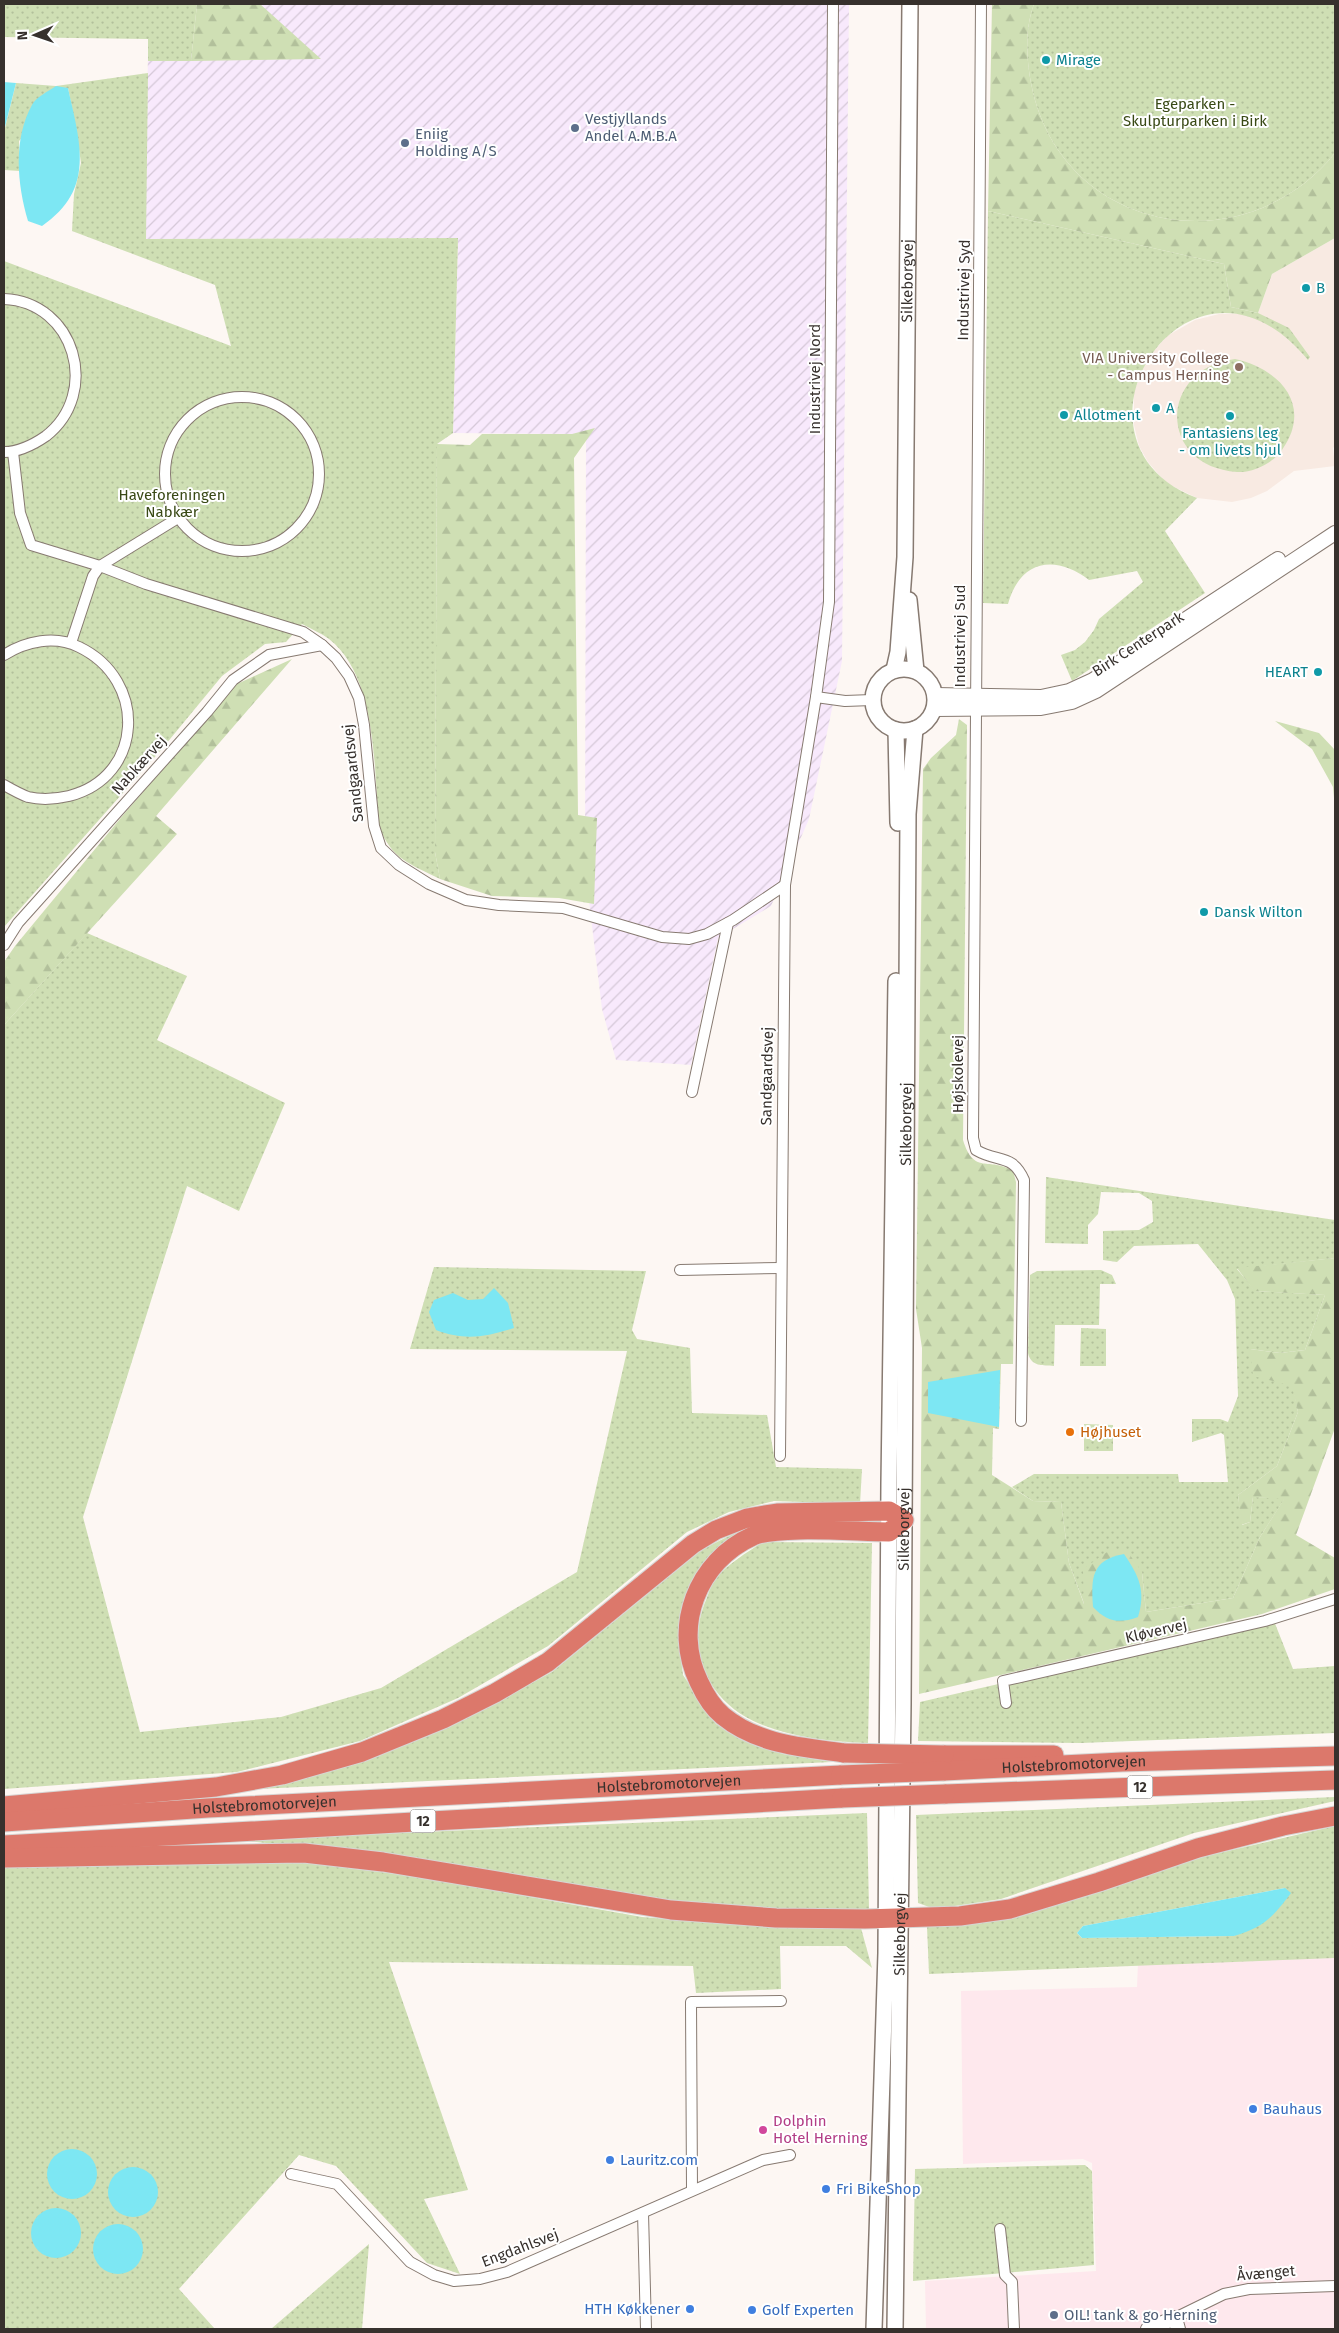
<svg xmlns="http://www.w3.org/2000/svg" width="1339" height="2333" font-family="'Fira Sans',sans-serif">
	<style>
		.commercial { fill: #fee8ed }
		.industrial { fill: url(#industrial-furrows) }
		.built { fill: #f8eae2 }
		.green { fill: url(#green-dots); fill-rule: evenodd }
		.forest { fill: url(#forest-firs) }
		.water { fill: #7de7f3 }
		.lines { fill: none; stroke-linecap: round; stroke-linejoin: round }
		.minor-casing { stroke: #877a71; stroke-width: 12 }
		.tertiary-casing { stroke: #877a71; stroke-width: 16 }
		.secondary-casing { stroke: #877a71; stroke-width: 18 }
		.motorway-casing { stroke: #d7d6d5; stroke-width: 21 }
		.minor { stroke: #fff; stroke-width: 10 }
		.tertiary { stroke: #fff; stroke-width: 14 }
		.secondary { stroke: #fff; stroke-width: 15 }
		.motorway { stroke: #dc786b; stroke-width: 19 }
		.motorway-bridge-casing { stroke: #d7d6d5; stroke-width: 21; stroke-linecap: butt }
		.motorway-bridge { stroke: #dc786b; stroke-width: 19 }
		.culture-dot { fill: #0f9aa8; stroke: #fff; stroke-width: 2 }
		.service-dot { fill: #5c6f8a; stroke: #fff; stroke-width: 2 }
		.education-dot { fill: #8d6e63; stroke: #fff; stroke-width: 2 }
		.food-dot { fill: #e8710a; stroke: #fff; stroke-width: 2 }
		.shop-dot { fill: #3f7fe0; stroke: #fff; stroke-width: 2 }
		.hotel-dot { fill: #d1479c; stroke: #fff; stroke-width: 2 }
		.labels { text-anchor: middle; stroke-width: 4; stroke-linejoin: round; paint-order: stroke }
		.shield { fill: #fff; stroke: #736f6c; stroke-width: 1 }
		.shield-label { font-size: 14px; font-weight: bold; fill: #37312d }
		.culture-label { font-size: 15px; fill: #0d838f; stroke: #fff; text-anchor: start }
		.park-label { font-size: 15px; fill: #394915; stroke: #fff }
		.service-label { font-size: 15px; fill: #4e5e75; stroke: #fff; text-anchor: start }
		.street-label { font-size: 15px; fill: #37312d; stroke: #fff }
		.education-label { font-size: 15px; fill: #785e54; stroke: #fff; text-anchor: end }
		.food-label { font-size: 15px; fill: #c56008; stroke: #fff; text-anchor: start }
		.shop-label { font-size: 15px; fill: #366cbe; stroke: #fff; text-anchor: start }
		.hotel-label { font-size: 15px; fill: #b23c85; stroke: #fff; text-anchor: start }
	</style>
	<defs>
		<pattern id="industrial-furrows" width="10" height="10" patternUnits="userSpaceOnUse" patternTransform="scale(1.25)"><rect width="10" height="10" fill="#f8e9fc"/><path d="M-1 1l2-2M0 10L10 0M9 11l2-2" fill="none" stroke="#d5c8d8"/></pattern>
		<pattern id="green-dots" width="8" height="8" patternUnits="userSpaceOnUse" patternTransform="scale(1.25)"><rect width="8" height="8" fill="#cfdfb4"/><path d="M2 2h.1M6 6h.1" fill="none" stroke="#b2c09b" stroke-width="1.8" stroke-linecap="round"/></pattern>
		<pattern id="forest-firs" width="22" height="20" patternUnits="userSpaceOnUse" patternTransform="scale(1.25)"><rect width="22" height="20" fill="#cfdfb4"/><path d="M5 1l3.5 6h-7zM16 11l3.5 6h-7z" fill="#b2c09b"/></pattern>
	</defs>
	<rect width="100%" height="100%" fill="#fdf7f3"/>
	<path class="commercial" d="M1335 1958V2329H926L925 2281 1096 2271 1092 2163 1083 2159 963 2164 961 1991 1137 1987 1138 1963Z"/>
	<path class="industrial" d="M215 4H849L842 661 809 819 771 906 718 938 691 1065 616 1060 602 1009 585 867 586 434 453 433 458 238 145 239 148 51 216 53Z"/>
	<path class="built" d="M1335 238V446L1333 448 1335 466 1294 471 1267 491 1251 498 1232 502 1197 498 1166 483 1148 462 1139 446 1134 425V392L1147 359 1167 336 1195 320 1219 314 1258 313 1272 274Z"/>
	<g class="green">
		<path d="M4 4H197L191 61H148V39L4 37Z"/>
		<path d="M1034 4H1335V153C1242 268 1059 232 1031 83 1026 57 1025 28 1034 4Z"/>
		<path d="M148 73 146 239 458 238 453 433 437 444 435 852 440 879C410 864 391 859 379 826 374 770 377 676 329 639 321 633 311 629 302 624L286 642 265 644 222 676 161 750 4 927V261L231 346 215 285 72 231 74 194 81 163 76 128 68 88 19 141 20 171 4 170V132L16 83 56 86Z"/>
		<path d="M988 211 1224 264 1231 307 1258 313 1289 328 1310 357 1308 360C1190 217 1047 441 1197 498L1165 531 1205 593 1072 681 1061 655 1075 650 1085 642 1094 630 1099 619 1143 582 1137 571 1089 580C1055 554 1020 560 1008 604L983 603Z"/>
		<path d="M1235 359C1284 370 1315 410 1278 455 1268 465 1251 473 1237 472 1158 467 1157 369 1235 359Z"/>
		<path d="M87 933 187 976 157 1040 285 1103 239 1211 187 1186 83 1517 140 1732 281 1717 381 1688 577 1572 627 1351 410 1349 434 1267 646 1271 632 1330 637 1339 690 1348 692 1413 767 1415 776 1467 862 1469 860 1504 774 1501 729 1512 687 1532 548 1646 458 1698 360 1741 237 1772 4 1789V1025Z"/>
		<path d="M1046 1177 1335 1220V1258L1237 1269 1255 1291 1325 1295 1305 1350 1280 1353 1250 1349 1293 1386 1298 1412 1277 1466 1238 1495 1242 1525 1250 1522 1253 1497 1285 1498 1260 1537 1233 1598 1146 1612 1142 1572 1085 1606 1069 1563 1061 1502 1033 1501 1012 1487 1034 1474H1178L1179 1482H1228L1224 1435 1221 1433 1192 1442V1419H1220L1228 1422 1238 1396 1235 1299 1227 1280 1198 1244 1134 1246 1117 1262 1103 1260V1231L1139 1230 1153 1222 1152 1201 1139 1193 1101 1192 1098 1214 1088 1225V1244L1045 1243Z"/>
		<path d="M1101 1270 1112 1275 1116 1284H1100L1099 1325H1055L1054 1366C1043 1365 1031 1367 1028 1353L1030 1275 1037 1271Z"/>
		<path d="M1081 1328 1106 1329V1366H1080Z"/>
		<path d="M1084 1424 1113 1425V1451H1084Z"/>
		<path d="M739 1531 714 1552 693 1579 682 1606 678 1635 683 1675 716 1724 749 1741 783 1754 832 1762 258 1789 364 1761 451 1726 552 1672 701 1550Z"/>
		<path d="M763 1542 872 1543 868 1743C833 1742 793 1738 760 1724 709 1703 684 1652 706 1600 709 1593 711 1584 715 1579 729 1563 746 1553 763 1542Z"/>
		<path d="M1274 1621 1293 1669 1335 1666V1733L1081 1743 918 1741 920 1702Z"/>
		<path d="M1335 1797V1801L1194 1833 1001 1899 935 1909 918 1903 916 1815Z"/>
		<path d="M867 1813 869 1909H774L674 1903 365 1853 236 1840Z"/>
		<path d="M1335 1826V1958L929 1974 927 1927 962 1925 1019 1917 1206 1856ZM1285 1888 1234 1936 1082 1938 1077 1933 1083 1926Z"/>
		<path d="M111 1863H307L413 1876 642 1917 702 1922 861 1928 872 1968 846 1946H780L781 1989 696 1993 693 1966 389 1962 468 2190 424 2199 460 2274 427 2263 336 2166 299 2155 179 2289 215 2329H4V1867Z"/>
		<path d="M1085 2165 1092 2171 1094 2265 913 2281 915 2169Z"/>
		<path d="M369 2244 362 2329H271Z"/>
	</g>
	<g class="forest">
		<path d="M197 4H260L321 59 191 61Z"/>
		<path d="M992 4H1034C1025 28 1026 57 1031 83 1059 232 1242 268 1335 153V238L1272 274 1258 313 1231 307 1224 264 988 211Z"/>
		<path d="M595 428 574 458 578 815 597 818 594 904 559 898 492 896 440 879 435 852 437 444 470 445 482 434H572Z"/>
		<path d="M292 659 156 816 177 834 4 1025V962L15 946 124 814 237 684Z"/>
		<path d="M959 719 967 725 963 1140C974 1176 989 1156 1013 1171L1016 1182 1013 1364H1001L999 1429 993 1428 992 1475 1033 1501 1061 1502 1069 1563 1084 1604 1083 1569 1110 1550 1127 1551 1142 1572 1146 1612 1233 1598 1260 1537 1284 1499 1253 1497 1250 1522 1241 1525 1238 1495 1277 1466 1298 1412 1292 1386 1253 1376 1250 1349 1280 1353 1305 1350 1325 1295 1254 1291 1237 1268 1335 1258V1428L1296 1535 1335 1558V1589L1262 1614 919 1694 922 1348 916 1309 923 769 931 758 956 735Z"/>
		<path d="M1275 721 1319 733 1335 750V809L1333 787 1312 749Z"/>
	</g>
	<g class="water">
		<path d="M4 82 16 83 4 131Z"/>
		<path d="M56 86 68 88C80 143 96 189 42 226L28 221C17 184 13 139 32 105 36 97 49 91 56 86Z"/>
		<path d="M494 1288 508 1303 514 1328C485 1337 465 1341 436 1330L429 1312 434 1300 453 1293 468 1300 483 1299Z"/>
		<path d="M1000 1370 999 1427 928 1413V1382Z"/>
		<path d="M1124 1554C1139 1576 1146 1591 1138 1617 1119 1624 1107 1622 1093 1607 1091 1578 1091 1560 1124 1554Z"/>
		<path d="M1285 1888 1291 1893C1272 1918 1264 1927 1234 1936L1082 1938 1077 1933 1083 1926Z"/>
		<circle cx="72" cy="2174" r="25"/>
		<circle cx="133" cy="2192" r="25"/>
		<circle cx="56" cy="2233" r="25"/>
		<circle cx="118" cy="2249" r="25"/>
	</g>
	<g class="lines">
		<g class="minor-casing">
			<g id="minor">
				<path d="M981 4 973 1138 976 1150C998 1163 1012 1153 1024 1180L1021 1421"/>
				<path d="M4 299C75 302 101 393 46 436 33 445 19 452 4 452"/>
				<circle cx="242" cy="474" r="77"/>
				<path d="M13 452 20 513 31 545 100 566 146 584 303 632 322 645 336 658 349 676 359 698 364 725 374 826 381 848 399 865 429 884 466 900 499 905 563 908 662 937 689 939 707 934 733 920 785 885"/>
				<path d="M71 643 93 576 100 566 178 518"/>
				<path d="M4 655C26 641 55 635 79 647 148 680 144 777 69 796 56 799 41 800 28 797 20 794 11 789 4 785"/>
				<path d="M816 697 845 701 872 700"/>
				<path d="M4 945 18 923 207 712 233 680 269 655 322 645"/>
				<path d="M692 1092 728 923"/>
				<path d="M680 1270 780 1268"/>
				<path d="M780 1456 785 885 816 697 829 602 833 4"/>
				<path d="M1006 1703 1003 1681 1265 1621 1335 1599"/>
				<path d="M291 2174 337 2184 410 2262 434 2275 454 2281 480 2279 507 2272 763 2160 790 2155"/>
				<path d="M692 2190 691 2002 781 2001"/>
				<path d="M643 2213 646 2329"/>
				<path d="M1000 2229 1005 2275 1012 2282 1014 2329"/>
				<path d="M1175 2318 1224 2294 1249 2289 1335 2286"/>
			</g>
		</g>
		<g class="tertiary-casing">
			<g id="tertiary">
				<path d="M935 695 1041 697 1069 691 1093 680 1278 559"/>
				<path d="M934 709 1041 708 1072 702 1096 691 1335 533"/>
				<path d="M1148 2329 1175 2318 1178 2329"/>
			</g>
		</g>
		<g class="secondary-casing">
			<g id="secondary">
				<path d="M909 600 916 671"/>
				<circle cx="904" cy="700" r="31"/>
				<path id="s1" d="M894 670 898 652 905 557 910 4"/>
				<path d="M896 730 898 823"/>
				<path d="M874 2329 886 1953 889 1483 896 981"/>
				<path id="s2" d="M895 2329 903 1704 908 814 915 729"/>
			</g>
		</g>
		<g class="motorway-casing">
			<g id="motorway">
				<path d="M944 1755H1054"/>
				<path id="s3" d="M944 1771 1122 1762 1335 1756"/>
				<path d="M945 1794 1335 1780"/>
				<path d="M4 1806 216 1787 282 1775 362 1752 443 1719 495 1693 548 1662 693 1544 716 1530 747 1518 777 1513 889 1511 904 1520 889 1532C856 1532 780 1525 753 1536 697 1561 672 1627 699 1682 704 1693 712 1707 723 1716 757 1744 801 1747 844 1753"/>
				<path id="s4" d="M4 1822 208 1808 841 1775"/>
				<path d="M4 1845 842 1798"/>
				<path d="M4 1858 304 1853 383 1862 671 1910 776 1918 865 1919 960 1916 1010 1909 1099 1882 1198 1848 1283 1826 1335 1816"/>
			</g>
		</g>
		<use href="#minor" class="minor"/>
		<use href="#tertiary" class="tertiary"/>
		<use href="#secondary" class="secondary"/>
		<use href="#motorway" class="motorway"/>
		<g class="motorway-bridge-casing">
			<g id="motorway-bridge">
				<path d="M844 1753 944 1755"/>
				<path d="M841 1775 944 1771"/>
				<path d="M842 1798 945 1794"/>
			</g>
		</g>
		<use href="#motorway-bridge" class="motorway-bridge"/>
	</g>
	<g class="culture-dot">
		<circle cx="1046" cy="60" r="5"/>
		<circle cx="1306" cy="288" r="5"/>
		<circle cx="1156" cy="408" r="5"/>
		<circle cx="1064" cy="415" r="5"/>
		<circle cx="1230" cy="416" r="5"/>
		<circle cx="1318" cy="672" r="5"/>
		<circle cx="1204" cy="912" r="5"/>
	</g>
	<g class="service-dot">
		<circle cx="575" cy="128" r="5"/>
		<circle cx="405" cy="143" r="5"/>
		<circle cx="1054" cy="2315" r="5"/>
	</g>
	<circle class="education-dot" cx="1239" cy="367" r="5"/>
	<circle class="food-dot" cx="1070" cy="1432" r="5"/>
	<g class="shop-dot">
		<circle cx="1253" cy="2109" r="5"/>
		<circle cx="610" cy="2160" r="5"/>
		<circle cx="826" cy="2189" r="5"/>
		<circle cx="690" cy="2309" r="5"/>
		<circle cx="752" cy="2310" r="5"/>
	</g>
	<circle class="hotel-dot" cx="763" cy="2130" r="5"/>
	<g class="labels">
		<g class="shield">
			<rect x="1127.5" y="1775.5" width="25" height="23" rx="4"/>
			<rect x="410.5" y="1809.5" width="25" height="23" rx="4"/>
		</g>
		<g class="shield-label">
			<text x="1140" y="1792">12</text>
			<text x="423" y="1826">12</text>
		</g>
		<g class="culture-label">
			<text x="1056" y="65">Mirage</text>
			<text x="1316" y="293">B</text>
			<text x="1166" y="413">A</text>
			<text x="1074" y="420">Allotment</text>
			<text x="1230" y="438" text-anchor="middle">Fantasiens leg<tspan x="1230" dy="17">- om livets hjul</tspan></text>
			<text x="1308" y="677" text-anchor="end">HEART</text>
			<text x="1214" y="917">Dansk Wilton</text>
		</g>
		<g class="park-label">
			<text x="1195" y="109">Egeparken -<tspan x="1195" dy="17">Skulpturparken i Birk</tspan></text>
			<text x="172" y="500">Haveforeningen<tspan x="172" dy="17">Nabkær</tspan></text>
		</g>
		<g class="service-label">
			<text x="585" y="124">Vestjyllands<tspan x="585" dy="17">Andel A.M.B.A</tspan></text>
			<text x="415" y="139">Eniig<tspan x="415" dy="17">Holding A/S</tspan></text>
			<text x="1064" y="2320">OIL! tank &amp; go Herning</text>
		</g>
		<g class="street-label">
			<text dy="5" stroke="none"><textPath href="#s1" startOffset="390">Silkeborgvej</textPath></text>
			<text transform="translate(964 290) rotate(-89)" y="5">Industrivej Syd</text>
			<text transform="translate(815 379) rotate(-90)" y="5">Industrivej Nord</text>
			<text transform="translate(960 636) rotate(-90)" y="5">Industrivej Sud</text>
			<text transform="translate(1138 644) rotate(-33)" y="5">Birk Centerpark</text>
			<text transform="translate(139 765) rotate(-48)" y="5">Nabkærvej</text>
			<text transform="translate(353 773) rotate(-96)" y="5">Sandgaardsvej</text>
			<text transform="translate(958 1074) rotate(-90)" y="5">Højskolevej</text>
			<text transform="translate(767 1076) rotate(-89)" y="5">Sandgaardsvej</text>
			<text dy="5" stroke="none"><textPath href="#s2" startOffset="1205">Silkeborgvej</textPath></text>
			<text dy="5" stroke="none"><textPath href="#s2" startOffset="800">Silkeborgvej</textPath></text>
			<text transform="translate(1156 1631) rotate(-13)" y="5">Kløvervej</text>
			<text dy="5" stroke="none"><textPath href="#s3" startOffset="130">Holstebromotorvejen</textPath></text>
			<text dy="5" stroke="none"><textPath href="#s4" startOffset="666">Holstebromotorvejen</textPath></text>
			<text dy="5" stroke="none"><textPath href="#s4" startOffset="261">Holstebromotorvejen</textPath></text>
			<text dy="5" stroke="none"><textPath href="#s2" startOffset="395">Silkeborgvej</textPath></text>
			<text transform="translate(520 2248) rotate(-21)" y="5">Engdahlsvej</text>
			<text transform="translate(1266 2273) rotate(-5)" y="5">Åvænget</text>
		</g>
		<g class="education-label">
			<text x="1229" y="363">VIA University College<tspan x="1229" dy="17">- Campus Herning</tspan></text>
		</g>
		<g class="food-label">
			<text x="1080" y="1437">Højhuset</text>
		</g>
		<g class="shop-label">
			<text x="1263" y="2114">Bauhaus</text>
			<text x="620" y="2165">Lauritz.com</text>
			<text x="836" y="2194">Fri BikeShop</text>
			<text x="680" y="2314" text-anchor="end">HTH Køkkener</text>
			<text x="762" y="2315">Golf Experten</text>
		</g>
		<g class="hotel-label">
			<text x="773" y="2126">Dolphin<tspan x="773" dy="17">Hotel Herning</tspan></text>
		</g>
	</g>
	<rect width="1339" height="2333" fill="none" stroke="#37312d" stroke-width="10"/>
	<g transform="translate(35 35) rotate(268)" stroke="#ffffff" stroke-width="4" paint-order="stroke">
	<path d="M0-4L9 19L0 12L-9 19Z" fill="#37312d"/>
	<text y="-8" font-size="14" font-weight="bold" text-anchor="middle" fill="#37312d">N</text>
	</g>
</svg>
